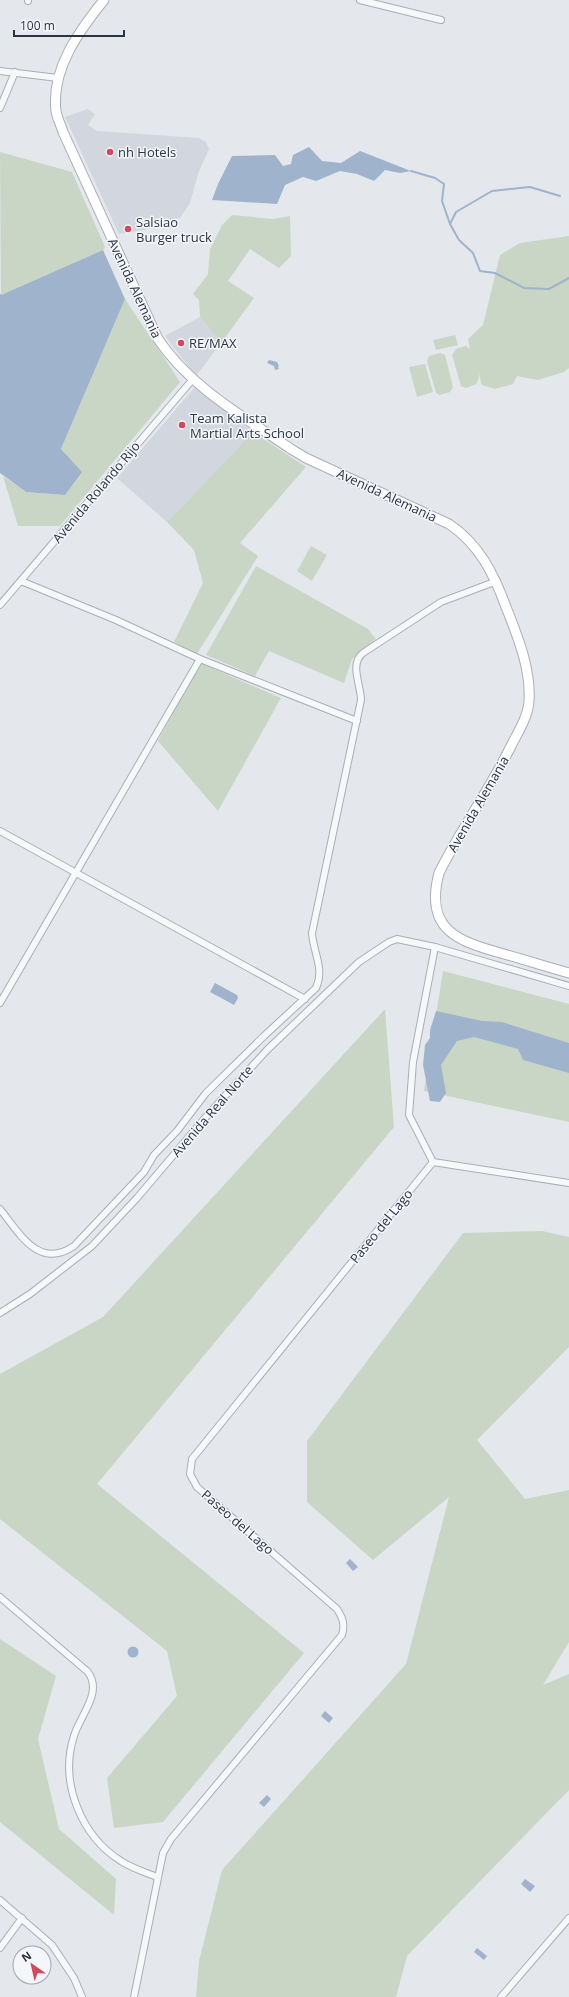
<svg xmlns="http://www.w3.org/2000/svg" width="569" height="1997" font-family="'Open Sans',sans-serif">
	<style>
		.built { fill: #d2d6de }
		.green { fill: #c9d6c5 }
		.water { fill: #9fb4cc }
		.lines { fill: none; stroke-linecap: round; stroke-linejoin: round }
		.stream { stroke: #9fb4cc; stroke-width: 2 }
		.street-casing { stroke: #a9aeb7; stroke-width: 8 }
		.secondary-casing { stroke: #a9aeb7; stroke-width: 11 }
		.street { stroke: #f7f8fa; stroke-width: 6 }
		.secondary { stroke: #fff; stroke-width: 9 }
		.poi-dot { fill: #d1495b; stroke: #f4f6f9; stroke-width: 1.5 }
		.labels { text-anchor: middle; stroke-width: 3; stroke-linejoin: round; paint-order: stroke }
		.poi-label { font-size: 13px; fill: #2b3445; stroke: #f4f6f9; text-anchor: start }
		.street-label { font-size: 13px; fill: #2b3445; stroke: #f4f6f9 }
	</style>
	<rect width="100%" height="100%" fill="#e4e7ec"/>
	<g class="built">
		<path d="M88 109 95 114 88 125 97 131 199 138 206 142 209 149 199 171 190 203 180 218 156 228 119 234 65 117Z"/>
		<path d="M200 317 221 343 196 376 165 336Z"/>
		<path d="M195 387 253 432 167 522 117 478Z"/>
	</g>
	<g class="green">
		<path d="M0 152 72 172 105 247 103 250 1 295Z"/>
		<path d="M232 215 273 219 290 216 291 256 279 268 250 249 228 281 254 298 221 343 200 317 199 300 193 294 208 274 210 249 222 225Z"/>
		<path d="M569 236V368L564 372 538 380 517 376 513 384 495 389 482 385 478 371 479 378 476 384 466 388 461 386 452 355 456 349 466 346 470 349 468 339 483 325 500 255 520 243Z"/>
		<path d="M125 299 180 382 60 526H18L3 476 26 492 65 495 81 472 61 449Z"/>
		<path d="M455 335 458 345 436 350 433 340Z"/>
		<path d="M440 353 445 355 453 387 450 392 440 395 436 393 427 361 429 356Z"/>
		<path d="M425 364 433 392 417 397 409 367Z"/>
		<path d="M253 432 306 467 240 543 258 556 197 654 174 642 203 583 194 550 167 522Z"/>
		<path d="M311 546 327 555 312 581 297 571Z"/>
		<path d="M256 566 368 629 376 639 352 659 344 683 269 651 255 676 206 655Z"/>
		<path d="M200 663 281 698 218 811 158 741Z"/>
		<path d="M443 971 569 1004V1122L424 1091Z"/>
		<path d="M385 1009 394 1127 97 1484 304 1653 163 1822 114 1828 107 1778 177 1696 167 1651 0 1519V1374L103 1317Z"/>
		<path d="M542 1231 569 1237V1347L477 1440 525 1499 569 1490V1642L543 1685 569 1674V1790L407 1956 396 1997H196L199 1961 222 1870 406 1664 449 1497 373 1560 307 1502V1441L463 1233Z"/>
		<path d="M0 1639 56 1676 38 1739 59 1829 116 1879 114 1915 0 1822Z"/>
	</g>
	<g class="water">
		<path d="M309 147 322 161 341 163 360 151 411 171 400 173 385 170 374 181 357 174 340 171 316 181 303 177 285 185 277 204 212 200 218 184 232 156 275 155 283 166 291 164 293 155Z"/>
		<path d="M103 250 125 299 61 449 82 472 65 495 26 492 0 473V293L1 295Z"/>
		<path d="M269 360 277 362 279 366 278 367 279 369 275 370 274 366 267 363Z"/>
		<path d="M215 983 237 995 238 998 234 1005 210 992Z"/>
		<path d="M436 1011 482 1021 502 1022 569 1043V1073L523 1060 518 1049 474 1037 457 1041 441 1065 446 1093 440 1102 430 1101 423 1065 425 1045 430 1038V1030Z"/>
		<path d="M350 1559 358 1567 353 1571 346 1563Z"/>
		<circle cx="133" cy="1652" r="5.5"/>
		<path d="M325 1711 333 1718 329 1723 321 1716Z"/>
		<path d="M267 1795 271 1799 264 1807 259 1803Z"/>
		<path d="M525 1879 535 1886 530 1892 521 1884Z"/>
		<path d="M477 1948 487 1956 484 1960 474 1952Z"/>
	</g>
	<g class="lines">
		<g class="stream">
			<path d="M411 171 435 178 444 184 442 201 450 224 459 240 473 253 480 271 495 273 524 288 549 289 569 278"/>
			<path d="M450 224 456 212 492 191 530 187 560 196"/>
		</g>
		<g class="street-casing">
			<g id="street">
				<path d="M360 0 441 20"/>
				<path d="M28 1V0"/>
				<path d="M0 71 58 78"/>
				<path d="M0 108 15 72"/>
				<path d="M21 581 116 620 200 659 357 721"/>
				<path d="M0 605 193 379"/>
				<path d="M0 831 305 999"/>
				<path d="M0 1003 200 659"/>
				<path d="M433 1162 409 1115 413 1062 435 947"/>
				<path d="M433 1162 569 1183"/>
				<path d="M0 1209C20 1234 39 1270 74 1246L144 1172 154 1155 177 1131 206 1093 264 1036 316 988C325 969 313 952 312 933L361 700C361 685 349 664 363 653L441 602 497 581"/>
				<path d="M0 1313 30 1294 92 1246 137 1198 204 1119 267 1050 359 962 389 942 397 939 435 947 569 986"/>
				<path d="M0 1597 88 1672C103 1693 80 1715 74 1736 59 1782 81 1836 121 1861 131 1868 145 1872 157 1877"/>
				<path d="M0 1900 52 1945 74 1978 82 1997"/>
				<path d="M0 1948 22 1918"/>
				<path d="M134 1997 163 1853 171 1839 342 1635C345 1625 343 1618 337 1609L197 1487 190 1474 192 1459 433 1162"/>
				<path d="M501 1997 569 1918"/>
			</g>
		</g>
		<g class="secondary-casing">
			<path id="secondary" d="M104 0C79 31 51 69 56 111 57 118 61 125 63 132L158 339C190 387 244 417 291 449L306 458 449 524C479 544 494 574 506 607 518 637 531 669 529 701 528 717 518 732 511 746 490 789 461 829 439 873 424 930 457 941 504 954 526 960 547 967 569 973"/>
		</g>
		<use href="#street" class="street"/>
		<use href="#secondary" class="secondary"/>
	</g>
	<g class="poi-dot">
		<circle cx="110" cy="152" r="4"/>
		<circle cx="128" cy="229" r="4"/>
		<circle cx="181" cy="343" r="4"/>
		<circle cx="182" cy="425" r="4"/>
	</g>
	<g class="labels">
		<g class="poi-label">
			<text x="118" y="157">nh Hotels</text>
			<text x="136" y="227">Salsiao<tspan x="136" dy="15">Burger truck</tspan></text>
			<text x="189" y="348">RE/MAX</text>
			<text x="190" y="423">Team Kalista<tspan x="190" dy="15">Martial Arts School</tspan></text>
		</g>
		<g class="street-label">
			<text transform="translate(135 288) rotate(65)" y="5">Avenida Alemania</text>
			<text transform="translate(96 492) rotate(-50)" y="5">Avenida Rolando Rijo</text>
			<text transform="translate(387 495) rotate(25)" y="5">Avenida Alemania</text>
			<text transform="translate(478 804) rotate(-60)" y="5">Avenida Alemania</text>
			<text transform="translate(212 1111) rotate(-49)" y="5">Avenida Real Norte</text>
			<text transform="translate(381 1226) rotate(-51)" y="5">Paseo del Lago</text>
			<text transform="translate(238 1522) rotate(41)" y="5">Paseo del Lago</text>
		</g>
	</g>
	<g transform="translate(32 1965) rotate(326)"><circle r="19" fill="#f4f6f9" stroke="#a4a8b1"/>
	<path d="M0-3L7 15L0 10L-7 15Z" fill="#d1495b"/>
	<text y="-6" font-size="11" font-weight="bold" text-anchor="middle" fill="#2b3445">N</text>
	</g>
	<path d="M14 30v6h110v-6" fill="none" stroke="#2b3445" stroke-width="2"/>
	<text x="20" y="30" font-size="12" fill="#2b3445" stroke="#f4f6f9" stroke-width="3" paint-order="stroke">100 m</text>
</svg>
